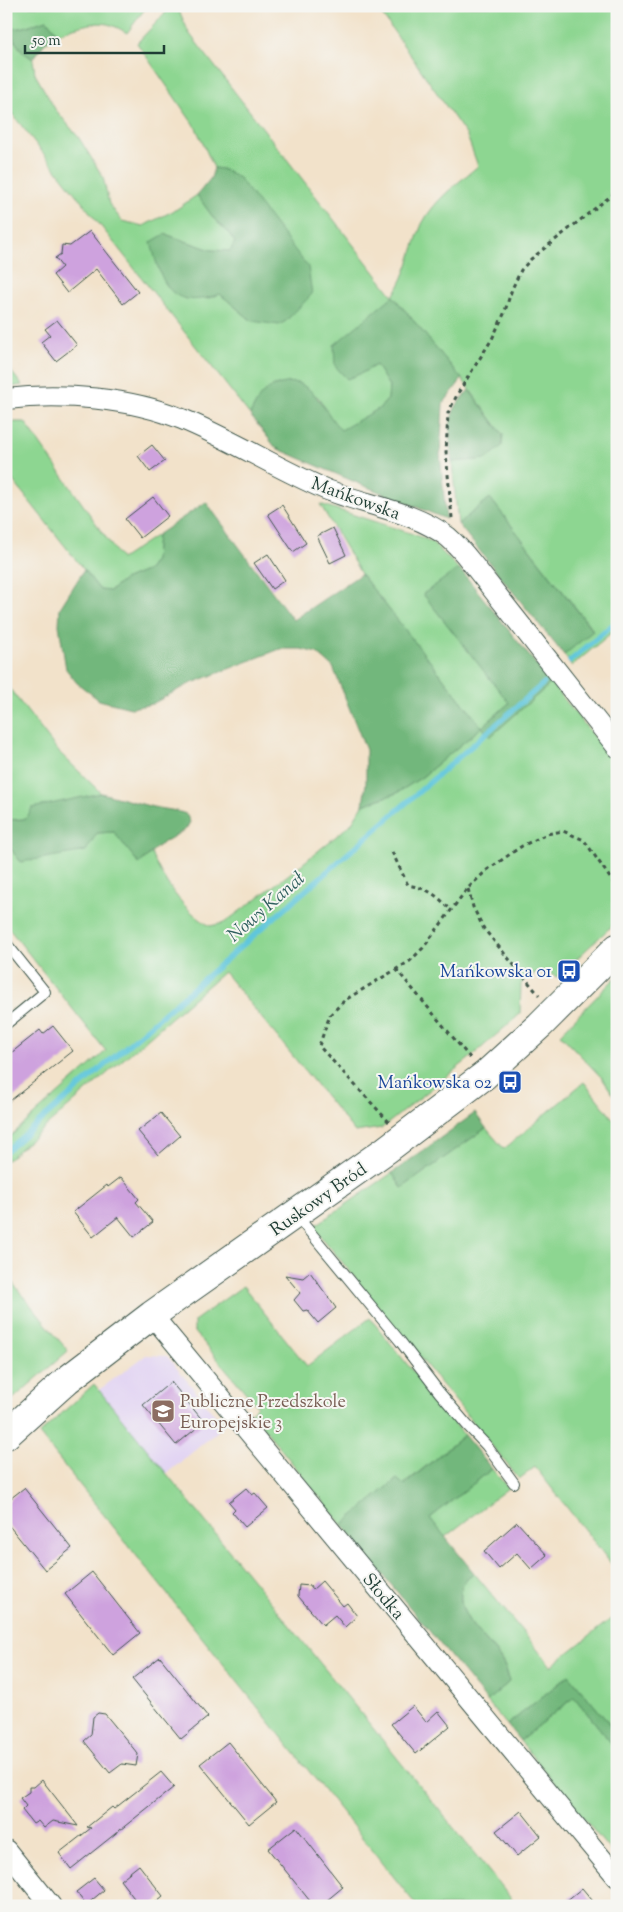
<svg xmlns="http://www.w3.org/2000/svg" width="623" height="1912" font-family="'Sorts Mill Goudy',serif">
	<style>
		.built { fill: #e2d4f3 }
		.green { fill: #8dd691; stroke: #568a62 }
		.forest { fill: #72b77b; stroke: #487a58 }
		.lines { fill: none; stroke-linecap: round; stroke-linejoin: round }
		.stream { stroke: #5fc6dc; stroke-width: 5.5 }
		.building { fill: #cea2de }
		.lane-casing { stroke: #3f564a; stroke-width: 12 }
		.street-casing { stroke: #3f564a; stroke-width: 22 }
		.secondary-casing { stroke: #3f564a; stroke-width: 30 }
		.path { stroke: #3f564a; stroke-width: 3; stroke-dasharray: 4 4; stroke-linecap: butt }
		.lane { stroke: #fff; stroke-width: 10 }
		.street { stroke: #fff; stroke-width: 20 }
		.secondary { stroke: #fff; stroke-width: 28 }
		.labels { text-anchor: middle; stroke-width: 4; stroke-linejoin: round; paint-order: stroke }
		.street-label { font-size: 18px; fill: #1f3d34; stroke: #f6f6f2 }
		.transit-label { font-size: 18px; fill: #164399; stroke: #f6f6f2; text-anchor: end }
		.education-label { font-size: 18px; fill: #785e54; stroke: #f6f6f2; text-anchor: start }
		.water-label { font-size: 19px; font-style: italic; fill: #2f5f5e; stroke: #f6f6f2 }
	</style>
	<rect width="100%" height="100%" fill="#f6f6f2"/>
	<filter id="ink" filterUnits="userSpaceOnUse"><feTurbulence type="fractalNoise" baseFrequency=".02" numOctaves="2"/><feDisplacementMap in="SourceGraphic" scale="10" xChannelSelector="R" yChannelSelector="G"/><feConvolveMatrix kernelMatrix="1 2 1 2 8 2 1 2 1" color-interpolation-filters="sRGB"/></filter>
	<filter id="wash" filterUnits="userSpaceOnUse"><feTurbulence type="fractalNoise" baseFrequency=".0096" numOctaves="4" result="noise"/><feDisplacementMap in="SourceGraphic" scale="20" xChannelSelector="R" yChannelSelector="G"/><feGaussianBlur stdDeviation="1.12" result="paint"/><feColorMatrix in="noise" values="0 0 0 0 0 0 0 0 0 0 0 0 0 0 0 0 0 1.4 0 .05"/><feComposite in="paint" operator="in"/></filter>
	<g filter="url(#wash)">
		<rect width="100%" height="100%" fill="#f2e2ca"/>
		<path class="built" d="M146 1355 167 1356 224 1426 166 1474 99 1390Z"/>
		<g class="green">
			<path d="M6 6H147L127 33C109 22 101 21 81 26 73 28 66 30 58 34L47 20 21 28 11 29C15 44 20 51 33 59L35 74 55 109 79 138 103 177 109 204 122 221 143 226 177 209 197 195 215 220 227 231 235 242 230 251 211 250 165 234 206 299 220 294 252 321 222 169 214 168 196 128 137 43 172 6H177L189 33 393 296C408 274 412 248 422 224 434 200 458 183 478 166L467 136 376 6H617V628L572 666 564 655 593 630 490 498 458 524 452 462 487 459 503 435 462 379 393 296 384 304 362 373 376 365 389 386 388 399 380 408 341 431 334 423 319 398 299 383C269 383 263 388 250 415L6 106Z"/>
			<path d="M6 365 22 385 6 388Z"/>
			<path d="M6 422H25L121 559 157 535 155 560 148 570 124 580 110 591 100 590 6 472Z"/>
			<path d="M320 504 416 535 432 542 459 569 423 594 510 703 482 727 490 736 551 683 617 765V921L557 977C541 969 532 971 521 984L520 1014 470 1058 382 1128 355 1132 224 972 6 1161V1140L106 1051 6 925V843L21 862 97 833 115 832 139 864 151 853C164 882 182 909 210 926L224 923 296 869 351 824 363 805 397 793 422 777 482 727 361 574Z"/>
			<path d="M6 684 58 751 101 793 26 819 6 820Z"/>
			<path d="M617 976V1100L602 1078 560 1034Z"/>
			<path d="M584 1082 617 1124V1571L535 1467 519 1479 316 1230V1225L392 1173 402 1188 486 1128 504 1149Z"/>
			<path d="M6 1275 68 1351 6 1405Z"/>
			<path d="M243 1286 307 1366 370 1318 464 1435 403 1485 397 1479 342 1525 251 1412 257 1406 194 1331V1321Z"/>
			<path d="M94 1384 517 1906H417L39 1434Z"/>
			<path d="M492 1469 508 1488 445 1537 430 1518Z"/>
			<path d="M474 1573 551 1666 617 1614V1733L569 1675 507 1725 487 1701 509 1682C507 1646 456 1628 461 1591 462 1589 461 1586 463 1584 465 1580 471 1576 474 1573Z"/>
			<path d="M574 1697 617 1750V1859L520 1741Z"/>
		</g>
		<g class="forest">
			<path d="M47 20 58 34 45 43 33 59C20 51 15 43 10 29L21 28Z"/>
			<path d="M214 168 222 169 239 178 308 267 312 294 286 321 279 325 252 321 220 294C171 312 161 284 151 242L165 234 211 250 230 251 235 242 227 231 215 220 197 195 211 178Z"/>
			<path d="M393 296 462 379 443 404 440 454 446 519 355 482 276 448 250 415C258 399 260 391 278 385 312 372 323 412 341 430L380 408 388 399 389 386 376 365 362 373 347 379 335 366 334 345Z"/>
			<path d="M469 390 503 435 502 446 487 459 452 462C451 447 447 427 453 413 456 404 463 397 469 390Z"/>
			<path d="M490 498 593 631 564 655 458 524Z"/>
			<path d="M206 502 293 620 361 574 482 727 509 703 423 594 455 571 459 569 463 573 551 683 490 737 482 727 422 777 397 793 363 805 366 783V750L333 667 317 653 301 649H280L187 685 152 704 131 708 99 700 77 683 66 669 59 625 60 608 84 570 100 590 110 591 124 580 148 570 155 560 157 535Z"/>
			<path d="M101 793 153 807 177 811 186 814 190 822 186 829 158 846 139 864 114 832 97 833 86 851 21 862 6 843V820L26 819 32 808Z"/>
			<path d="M475 1113 486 1128 402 1188 392 1173Z"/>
			<path d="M464 1435 492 1469 430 1518 474 1573C471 1576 465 1580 463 1584 461 1586 462 1589 461 1591 456 1628 506 1646 509 1682L487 1701 342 1525 397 1479 404 1485Z"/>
			<path d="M569 1675 617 1733V1750L574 1697 520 1741 507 1725Z"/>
		</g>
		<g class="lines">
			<g class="stream">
				<path d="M570 661 617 621"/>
				<path d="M6 1151 544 683"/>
			</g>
		</g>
		<g id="blocks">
			<g class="building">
				<path d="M90 231 138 292 123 304 96 269 67 293 53 275 62 267 55 258 61 254 62 245 70 246Z"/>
				<path d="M57 320 77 345 56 361 41 342 50 335 45 329Z"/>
				<path d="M152 445 165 461 150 472 138 456Z"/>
				<path d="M153 497 168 516 140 538 125 519Z"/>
				<path d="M282 505 306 543 293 552 268 514Z"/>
				<path d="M333 528 346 555 330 563 317 536Z"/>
				<path d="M268 554 285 580 272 589 254 563Z"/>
				<path d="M53 1026 73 1051 6 1104V1057L40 1030 43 1034Z"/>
				<path d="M161 1113 180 1136 158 1155 138 1131Z"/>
				<path d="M121 1177 139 1199 136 1202 153 1222 134 1237 118 1217 93 1237 73 1212 107 1185 108 1187Z"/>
				<path d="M310 1272 336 1308 318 1323 307 1310 303 1311 294 1300 300 1293 285 1275 303 1278Z"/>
				<path d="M171 1382 204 1422 176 1445 143 1405Z"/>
				<path d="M24 1488 72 1548 45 1570 6 1522V1502Z"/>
				<path d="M246 1488 252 1495 255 1493 268 1508 245 1527 232 1512 235 1509 229 1502Z"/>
				<path d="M517 1522 547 1555 531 1569 517 1553 499 1569 484 1551Z"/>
				<path d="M92 1572 140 1633 113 1655 65 1594Z"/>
				<path d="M322 1581 343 1606 347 1603 357 1616 345 1627 335 1615 323 1625 298 1596 299 1585 310 1586 312 1590Z"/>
				<path d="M160 1657 208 1717 181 1739 132 1679Z"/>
				<path d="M413 1706 426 1722 438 1711 450 1726 416 1754 391 1724Z"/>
				<path d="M98 1713 105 1714 138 1754 136 1766 122 1764 110 1773 84 1741 91 1735 93 1717Z"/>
				<path d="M228 1742 276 1802 249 1824 200 1764Z"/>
				<path d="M161 1772 174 1787 71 1869 59 1853 91 1828 87 1827 112 1807 114 1809Z"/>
				<path d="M42 1780 78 1826 53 1821 44 1828 38 1821 33 1824 22 1810 26 1806 20 1798 29 1792V1787H34Z"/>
				<path d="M521 1811 541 1836 517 1856 496 1831Z"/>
				<path d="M296 1827 343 1887 320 1906H314L268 1849Z"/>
				<path d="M139 1865 163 1896 151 1906H140L120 1880Z"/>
				<path d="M94 1878 104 1890 86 1905 76 1892Z"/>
				<path d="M582 1888 597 1906H560Z"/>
			</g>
		</g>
	</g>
	<g filter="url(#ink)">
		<use href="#blocks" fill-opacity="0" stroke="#3f564a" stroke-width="1"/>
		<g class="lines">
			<g class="lane-casing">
				<g id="lane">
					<path d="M6 943 45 992 6 1024"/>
					<path d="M296 1215 400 1341 439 1392 467 1425 486 1445 514 1483"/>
				</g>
			</g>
			<g class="street-casing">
				<g id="street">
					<path d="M6 399C61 392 131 398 182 419 231 439 276 468 325 489 364 505 414 511 448 537 456 544 464 553 471 562L617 747"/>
					<path d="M152 1315 617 1877"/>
					<path d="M6 1850 51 1906"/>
				</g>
			</g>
			<g class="secondary-casing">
				<path id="secondary" d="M6 1435 67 1380 152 1315 386 1150 485 1075 540 1025 617 948"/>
			</g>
			<g class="path">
				<path d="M452 518 446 453 448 413 458 393 492 339 504 314 512 289 521 270 531 259 617 191"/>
				<path d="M392 852 408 885C430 889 436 895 451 910"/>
				<path d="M468 889 473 907 484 929 539 995"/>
				<path d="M396 969 471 1059"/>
				<path d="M389 1122 319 1046 330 1015 345 1000 410 961 423 948 467 889 487 870 522 846 547 834 563 831 584 840 617 888"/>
			</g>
			<use href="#lane" class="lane"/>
			<use href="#street" class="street"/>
			<use href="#secondary" class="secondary"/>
		</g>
	</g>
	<defs>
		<g id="bus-square" transform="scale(1.25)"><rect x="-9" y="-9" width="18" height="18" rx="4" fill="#1a4fb4" stroke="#f6f6f2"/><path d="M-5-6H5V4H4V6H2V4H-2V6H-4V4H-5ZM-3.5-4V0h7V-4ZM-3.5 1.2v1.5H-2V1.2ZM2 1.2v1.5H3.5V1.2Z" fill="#fff"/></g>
		<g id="school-square" transform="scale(1.25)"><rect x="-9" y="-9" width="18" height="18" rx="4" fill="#8d6e63" stroke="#f6f6f2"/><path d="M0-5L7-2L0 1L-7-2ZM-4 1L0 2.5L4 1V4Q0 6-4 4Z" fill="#fff"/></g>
	</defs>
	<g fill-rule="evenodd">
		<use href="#bus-square" x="569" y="971"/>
		<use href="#bus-square" x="510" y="1082"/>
		<use href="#school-square" x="163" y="1411"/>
	</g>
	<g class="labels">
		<g class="street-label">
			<text transform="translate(356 498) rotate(20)" y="6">Mańkowska</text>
			<text transform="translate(318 1199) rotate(-35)" y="6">Ruskowy Bród</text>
			<text transform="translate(384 1596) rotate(50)" y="6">Słodka</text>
		</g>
		<g class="transit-label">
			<text x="552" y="977">Mańkowska 01</text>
			<text x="492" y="1088">Mańkowska 02</text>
		</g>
		<g class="education-label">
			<text x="180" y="1407">Publiczne Przedszkole<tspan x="180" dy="21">Europejskie 3</tspan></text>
		</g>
		<g class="water-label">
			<text transform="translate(265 906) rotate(-41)" y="7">Nowy Kanał</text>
		</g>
	</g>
	<rect width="623" height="1912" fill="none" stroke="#f6f6f2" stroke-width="25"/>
	<path d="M25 45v8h139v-8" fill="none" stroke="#1f3d34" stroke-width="2.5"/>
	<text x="32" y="45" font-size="15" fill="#1f3d34" stroke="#f6f6f2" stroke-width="4" paint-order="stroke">50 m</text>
</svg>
